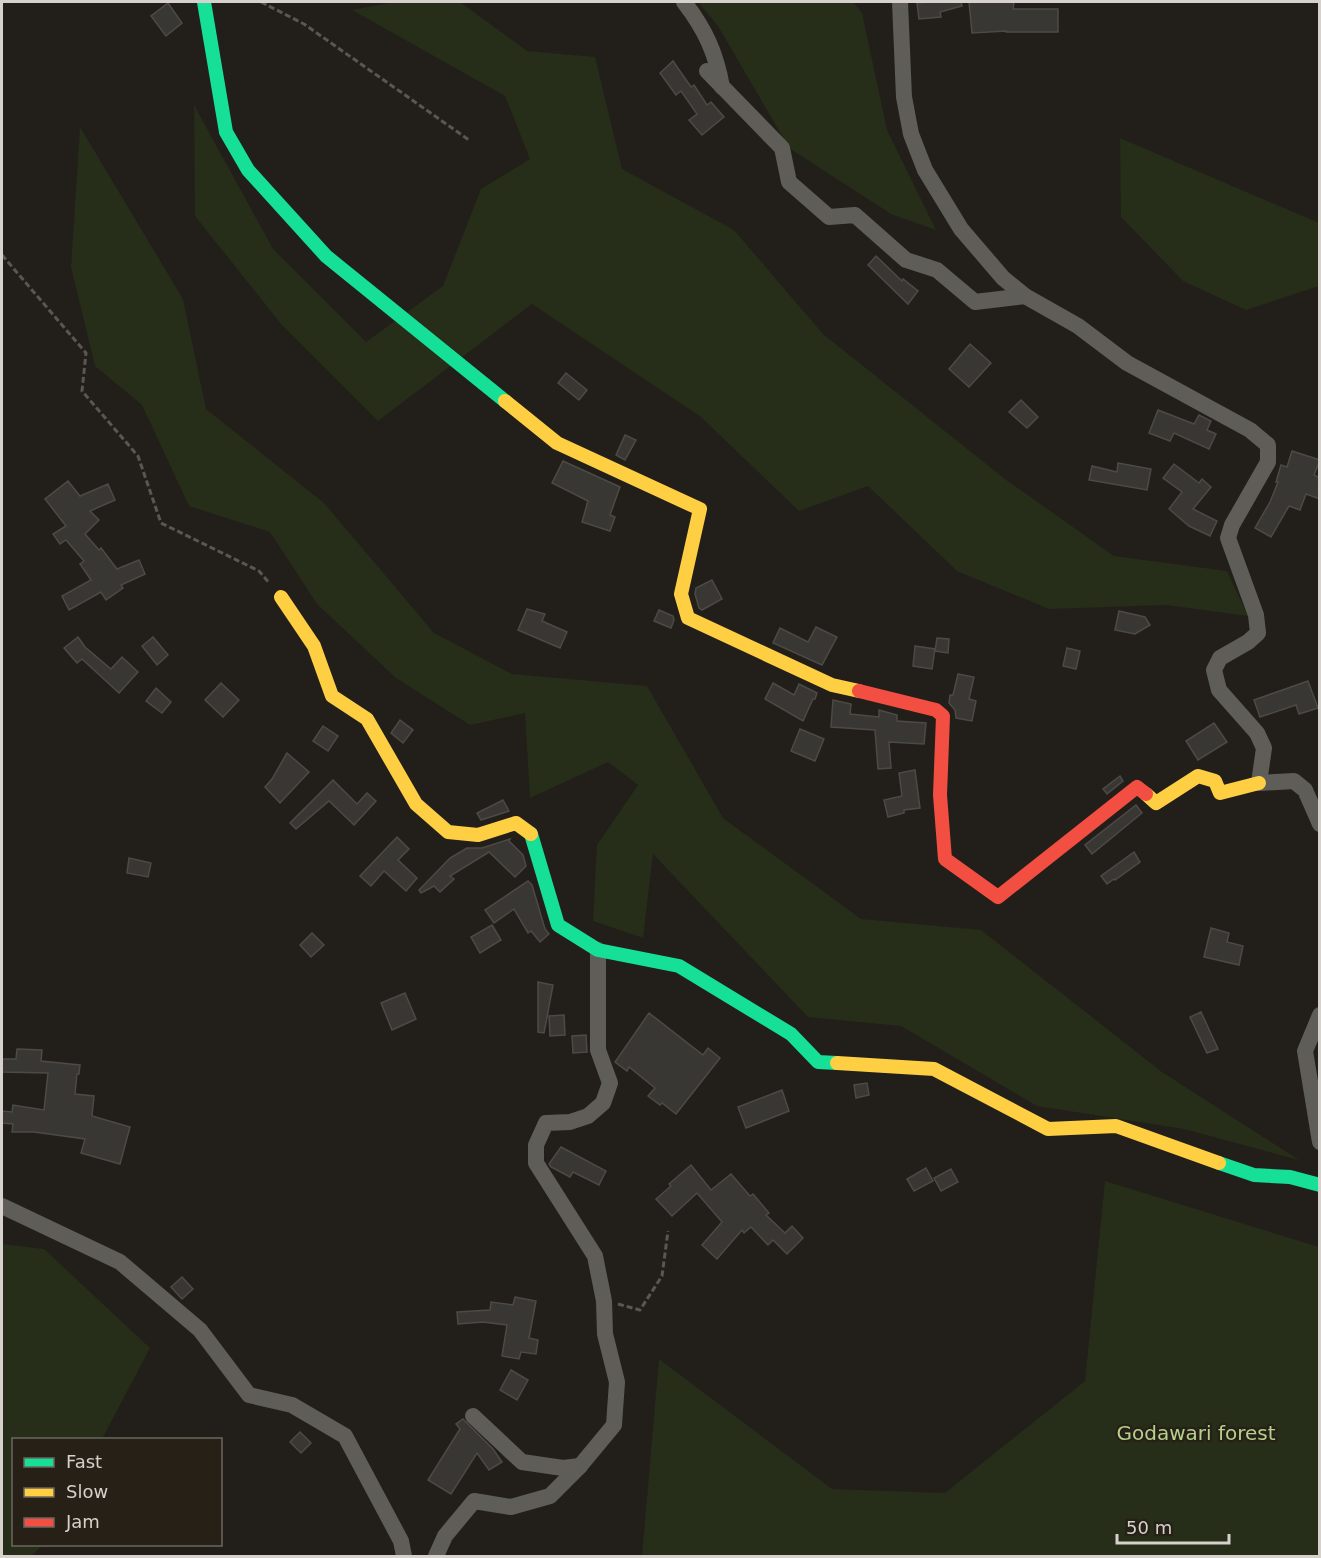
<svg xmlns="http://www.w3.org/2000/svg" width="1321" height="1558" font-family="'DejaVu Sans',sans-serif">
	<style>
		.green { fill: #262d18 }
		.building { fill: #393733; stroke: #4d4a46; stroke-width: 1.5 }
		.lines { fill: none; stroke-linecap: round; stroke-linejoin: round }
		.path { stroke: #585752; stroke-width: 3; stroke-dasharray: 6 3; stroke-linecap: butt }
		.street { stroke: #5e5d57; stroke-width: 16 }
		.fast { stroke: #16e098; stroke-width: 14 }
		.slow { stroke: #ffcf43; stroke-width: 14 }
		.jam { stroke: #f24e42; stroke-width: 14 }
		.labels { text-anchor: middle; stroke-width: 4.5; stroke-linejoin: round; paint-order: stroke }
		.park-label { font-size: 20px; fill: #b6cf8c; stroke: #262017 }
	</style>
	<rect width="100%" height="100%" fill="#221f1a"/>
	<g class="green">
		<path d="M395 2H460L527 51 595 57 622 169 734 230 823 334 1005 479 1114 556 1227 571 1248 616 1166 605 1049 609 957 571 868 486 799 511 701 417 532 304 378 421 281 324 195 216 194 105 273 249 366 342 443 286 481 189 530 159 505 96 352 10Z"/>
		<path d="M698 2H853L862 13 887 130 936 230 891 214 789 148 718 26Z"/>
		<path d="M80 127 183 299 206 409 324 503 434 633 512 674 647 686 723 818 861 919 981 930 1162 1072 1299 1160 1184 1129 1037 1106 901 1026 808 1017 653 854 643 938 593 921 597 845 638 785 608 762 530 798 525 713 470 725 396 678 317 604 270 532 189 506 142 405 95 366 71 267Z"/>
		<path d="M1120 138 1319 223V286L1246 310 1183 281 1121 217Z"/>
		<path d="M1105 1181 1319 1247V1556H642L659 1359 832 1489 945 1493 1085 1381Z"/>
		<path d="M2 1244 44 1249 150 1348 102 1439 14 1440V1544L42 1545 32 1556H2Z"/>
	</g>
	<g class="building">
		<path d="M930 2H961L962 6 940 12 941 17 919 19 917 3Z"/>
		<path d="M969 2H1014L1013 9H1058V32H1006V31L972 33Z"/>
		<path d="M168 3 182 23 166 36 151 16Z"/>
		<path d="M673 61 691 87 694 85 707 105 711 102 724 117 702 135 689 120 697 114 681 91 676 95 660 73Z"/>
		<path d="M876 256 902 281 903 279 918 291 908 304 868 265Z"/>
		<path d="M970 344 991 363 969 387 949 369Z"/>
		<path d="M566 373 587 390 579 400 558 383Z"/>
		<path d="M1021 400 1038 417 1027 428 1009 412Z"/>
		<path d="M1158 410 1194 424 1199 415 1211 421 1207 430 1216 434 1209 449 1174 433 1170 441 1149 433Z"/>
		<path d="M625 435 636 440 625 460 616 455Z"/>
		<path d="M1292 451 1320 460 1314 475 1320 478V499L1306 494 1300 510 1289 506 1271 537 1255 528 1270 502 1278 482H1276L1281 465 1287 467Z"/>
		<path d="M563 461 620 487 610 515 615 517 610 531 582 522 588 501 552 483Z"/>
		<path d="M1118 463 1151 469 1147 490 1089 480 1092 466 1117 472Z"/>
		<path d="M1174 464 1199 483 1202 479 1211 487 1193 509 1217 521 1210 536 1189 526 1169 509 1182 492 1163 478Z"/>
		<path d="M68 481 80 496 108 484 115 500 90 511 99 520 85 534 99 550 101 548 117 569 139 560 145 574 121 585 123 588 106 600 101 592 69 610 62 596 91 580 80 564 84 561 66 540 60 544 53 534 66 526 45 499Z"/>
		<path d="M712 580 722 599 702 610 699 608 695 594 696 588Z"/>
		<path d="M527 609 545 614 542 621 567 632 560 648 518 630Z"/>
		<path d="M659 610 673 616 674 620 671 628 654 621Z"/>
		<path d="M1119 611 1145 617 1150 625 1135 634 1115 630Z"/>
		<path d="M816 627 837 637 822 665 773 643 780 628 808 642Z"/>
		<path d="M78 637 85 647 111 669 122 657 138 672 119 693 82 659 77 663 64 648Z"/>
		<path d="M153 637 168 655 157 665 142 646Z"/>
		<path d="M937 638 949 639 948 653 935 651Z"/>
		<path d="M915 646 935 649 932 669 913 666Z"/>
		<path d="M1067 648 1080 651 1076 669 1063 666Z"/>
		<path d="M958 674 974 677 969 699 976 701 972 721 956 718 955 710 949 703 950 695H953Z"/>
		<path d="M1308 681 1318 708 1299 714 1296 705 1260 717 1254 700Z"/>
		<path d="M221 683 239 700 223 717 205 700Z"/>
		<path d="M773 683 794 695 799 684 817 693 815 699H813L803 721 765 699Z"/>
		<path d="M156 688 171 702 162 713 146 701Z"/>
		<path d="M833 700 851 704 850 714 879 717V710L897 715V721L926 723 924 744 889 742 891 768 878 769 875 730 831 727Z"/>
		<path d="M400 720 413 730 403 743 391 733Z"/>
		<path d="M1214 723 1227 742 1198 760 1186 741Z"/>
		<path d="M323 726 338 736 328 751 313 741Z"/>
		<path d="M800 729 824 739 815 761 791 751Z"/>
		<path d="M287 753 309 772 280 803 265 787 272 779Z"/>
		<path d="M915 770 920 808 904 810V813L888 817 884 800 902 796 899 773Z"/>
		<path d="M1120 776 1123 781 1107 794 1103 789Z"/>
		<path d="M333 780 357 804 367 793 376 801 354 825 329 801 296 829 290 823Z"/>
		<path d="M503 800 509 811 481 820 477 813Z"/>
		<path d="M1136 805 1142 813 1092 854 1085 845Z"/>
		<path d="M397 837 409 849 398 860 417 878 406 891 384 871 371 886 360 876Z"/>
		<path d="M510 839 509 841 523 855 526 866 515 877 489 852 450 876 454 879 440 892 434 886 421 893 419 890 450 858 467 848H482Z"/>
		<path d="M1134 852 1140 862 1115 880 1114 879 1107 884 1101 876Z"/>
		<path d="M129 858 151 863 148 877 127 873Z"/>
		<path d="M528 881 532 885 545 929 549 934 540 942 531 931 528 933 514 909 494 923 485 910Z"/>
		<path d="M492 925 501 940 480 953 471 937Z"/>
		<path d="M1211 928 1229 933 1227 942 1243 946 1239 965 1204 957Z"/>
		<path d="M312 933 324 945 311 957 300 945Z"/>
		<path d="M538 982 553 985 544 1033 538 1032Z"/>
		<path d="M405 993 416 1019 392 1030 381 1003Z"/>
		<path d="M1201 1012 1218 1049 1207 1053 1190 1017Z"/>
		<path d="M649 1013 703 1055 708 1048 720 1058 676 1114 662 1103 660 1105 648 1096 655 1088 629 1067 627 1071 615 1062Z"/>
		<path d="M564 1015 565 1035 550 1036 549 1016Z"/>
		<path d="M586 1035 587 1052 573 1053 572 1036Z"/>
		<path d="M17 1049 42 1050 41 1061 80 1065 79 1074H77L75 1094 94 1096 92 1116 130 1127 120 1164 81 1153 85 1139 34 1132H12L13 1124 2 1123V1111L12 1112 13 1105 44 1110 48 1073 2 1072V1059H16Z"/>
		<path d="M867 1083 869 1095 856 1098 854 1085Z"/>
		<path d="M782 1090 789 1111 746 1128 738 1107Z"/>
		<path d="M561 1147 606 1171 599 1185 573 1172 570 1177 551 1167 549 1164Z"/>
		<path d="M691 1165 711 1190 731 1174 750 1196 753 1194 769 1213 766 1215 785 1233 792 1226 803 1238 787 1254 773 1240 768 1245 751 1227 744 1233 742 1230 717 1259 702 1245 722 1222 697 1193 672 1216 656 1199 671 1186 669 1184Z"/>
		<path d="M926 1168 933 1181 914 1191 907 1179Z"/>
		<path d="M951 1169 958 1182 941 1191 934 1178Z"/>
		<path d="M182 1277 193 1289 182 1299 171 1287Z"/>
		<path d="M515 1297 536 1301 529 1338 538 1340 536 1354 521 1352 519 1359 502 1356 507 1325 483 1322 458 1324 457 1312 490 1310 491 1302 513 1305Z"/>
		<path d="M511 1370 528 1380 517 1400 500 1390Z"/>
		<path d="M463 1419 493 1449 502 1462 489 1470 477 1453 451 1494 428 1480 460 1429 456 1424Z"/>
		<path d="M300 1432 311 1443 301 1453 290 1442Z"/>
	</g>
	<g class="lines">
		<g class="path">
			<path d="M261 2 304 24 469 140"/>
			<path d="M2 255 86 353 82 391 138 456 161 523 259 571 270 584"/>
			<path d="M618 1304 640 1310 662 1276 668 1231"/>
		</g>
		<g class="street">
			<path d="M684 2C705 29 716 53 722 87"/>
			<path d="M900 2 904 97 911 134 925 170 961 229 1003 278 1025 296 1078 326 1127 363 1250 430 1268 445V462L1232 525 1228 538 1256 615 1258 633 1248 642 1220 658 1214 670 1219 690 1257 733 1264 748 1259 783 1294 781 1305 790 1320 824"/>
			<path d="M707 71 782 148 789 182 829 217 855 215 906 260 937 270 975 302 1025 296"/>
			<path d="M1320 1015 1305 1051 1320 1142"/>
			<path d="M2 1206 120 1262 200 1330 249 1395 292 1405 345 1436 401 1541 404 1556"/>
			<path d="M473 1416 522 1462 563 1468 580 1466"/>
			<path d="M436 1556 445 1536 474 1501 511 1507 550 1496 580 1466 614 1425 617 1382 605 1334 604 1301 595 1256 536 1163V1145L546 1123 570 1122 588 1116 603 1103 610 1083 598 1050V950"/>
		</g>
		<g class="fast">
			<path d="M204 2 226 132 248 170 326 256 505 401"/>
			<path d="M531 834 558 925 598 950 679 966 791 1034 818 1062 837 1063"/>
			<path d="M1219 1163 1254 1175 1290 1177 1320 1185"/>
		</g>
		<g class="slow">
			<path d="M505 401 557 443 700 509 681 594 688 618 832 685 859 691"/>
			<path d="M281 597 314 646 332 696 367 719 416 804 448 832 478 835 516 823 531 834"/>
			<path d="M1146 794 1156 803 1198 776 1215 781 1220 793 1259 783"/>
			<path d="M837 1063 934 1069 1048 1129 1116 1126 1219 1163"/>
		</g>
		<path class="jam" d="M859 691 936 710 943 716 940 795 945 859 998 897 1137 787 1146 794"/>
	</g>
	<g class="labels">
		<g class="park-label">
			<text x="1196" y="1440">Godawari forest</text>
		</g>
	</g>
	<rect width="1321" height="1558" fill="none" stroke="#d6d1cc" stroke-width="6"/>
	<rect x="12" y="1438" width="210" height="108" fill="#262017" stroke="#6c675f" stroke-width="1.5"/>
	<rect x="24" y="1458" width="30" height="9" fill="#16e098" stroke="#6c675f" stroke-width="1.5"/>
	<text x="66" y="1468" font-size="18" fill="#d6d1cc">Fast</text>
	<rect x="24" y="1488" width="30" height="9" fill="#ffcf43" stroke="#6c675f" stroke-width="1.5"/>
	<text x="66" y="1498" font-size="18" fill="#d6d1cc">Slow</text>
	<rect x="24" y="1518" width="30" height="9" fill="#f24e42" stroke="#6c675f" stroke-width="1.5"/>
	<text x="66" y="1528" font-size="18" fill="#d6d1cc">Jam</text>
	<path d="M1117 1534v9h112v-9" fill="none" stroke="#d6d1cc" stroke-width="3"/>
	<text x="1126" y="1534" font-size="18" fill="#d6d1cc" stroke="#262017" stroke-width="4.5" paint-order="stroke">50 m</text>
</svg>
